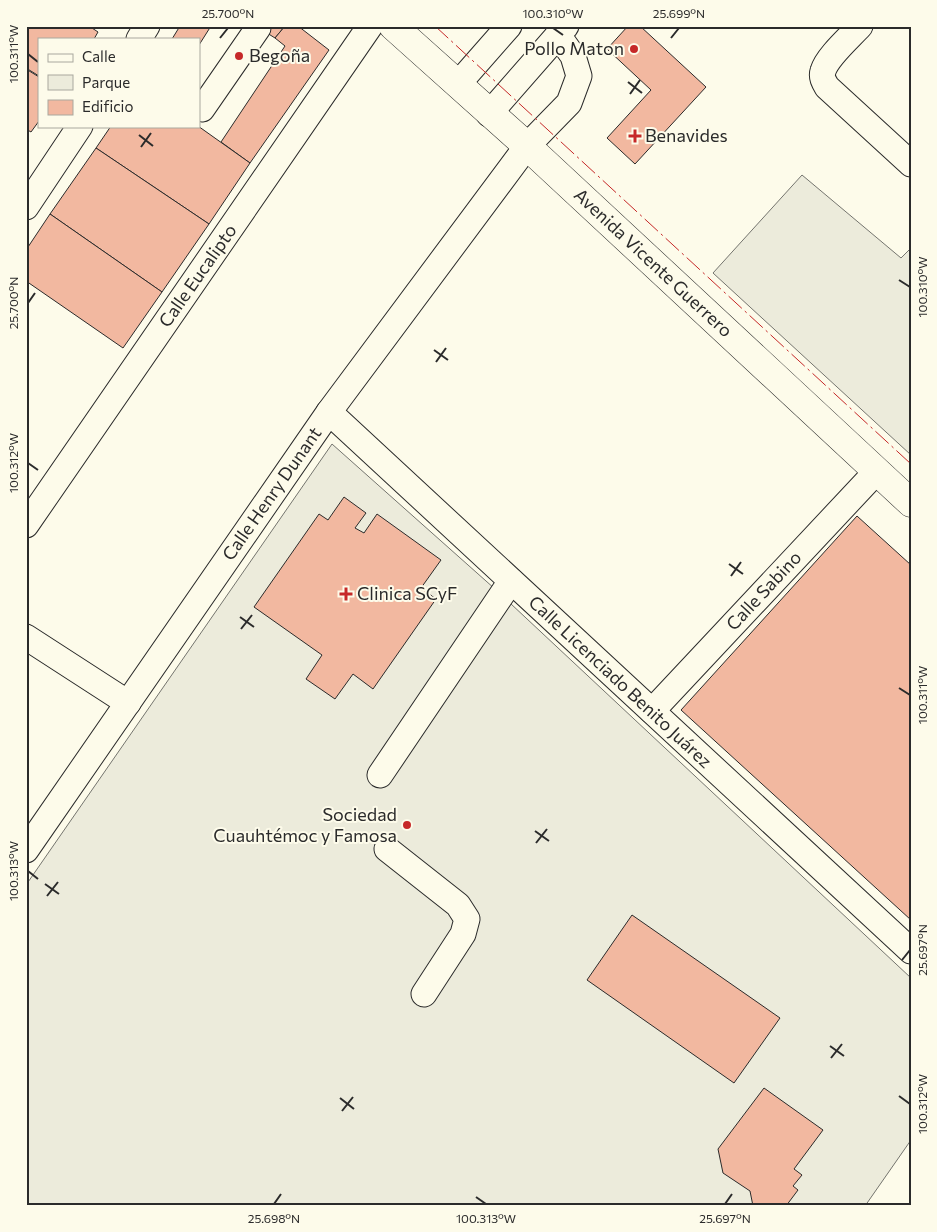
<svg xmlns="http://www.w3.org/2000/svg" width="937" height="1232" font-family="Commissioner,sans-serif">
	<style>
		.green { fill: #ecebdb; stroke: #74746e }
		.building { fill: #f2b8a0; stroke: #2b2b2b }
		.lines { fill: none; stroke-linecap: round; stroke-linejoin: round }
		.minor-casing { stroke: #2b2b2b; stroke-width: 27 }
		.major-casing { stroke: #2b2b2b; stroke-width: 29 }
		.minor { stroke: #fdfbea; stroke-width: 25 }
		.major { stroke: #fdfbea; stroke-width: 28 }
		.power { stroke: #c62828; stroke-width: 1; stroke-dasharray: 18 4 2.5 4; stroke-linecap: butt }
		.ticks { fill: none; stroke: #2b2b2b; stroke-width: 2 }
		.poi-dot { fill: #c62828; stroke: #fdfbea; stroke-width: 2 }
		.labels { text-anchor: middle; stroke-width: 4; stroke-linejoin: round; paint-order: stroke }
		.poi-label { font-size: 18px; fill: #2b2b2b; stroke: #fdfbea; text-anchor: start }
		.street-label { font-size: 18px; fill: #2b2b2b; stroke: #fdfbea }
		.neatline { fill: none; stroke: #2b2b2b; stroke-width: 2 }
		.ticks-label { font-size: 12px; text-anchor: middle; fill: #2b2b2b }
	</style>
	<rect width="100%" height="100%" fill="#fdfbea"/>
	<g class="green">
		<path d="M802 175 901 258 911 248V455L713 273Z"/>
		<path d="M332 444 495 589 911 978V1140L865 1206H26V885Z"/>
	</g>
	<g class="building">
		<path d="M26 26H89L98 32 94 39H39V76L26 68Z"/>
		<path d="M180 26H211L199 45V39H172Z"/>
		<path d="M256 26H285L275 38Z"/>
		<path d="M285 26H298L329 50 250 163 221 142 285 46 275 38Z"/>
		<path d="M628 26H640L706 87 635 164 607 138 651 90 607 49Z"/>
		<path d="M26 69 39 77V121L31 132 26 129Z"/>
		<path d="M111 126H198L250 163 209 224 96 148Z"/>
		<path d="M96 148 209 224 162 292 50 214Z"/>
		<path d="M50 214 162 292 123 348 26 281V250Z"/>
		<path d="M344 497 366 513 355 528 364 533 377 514 441 560 421 588 436 599 373 689 353 674 335 699 306 679 322 655 254 607 319 514 328 520Z"/>
		<path d="M857 516 911 565V920L681 710Z"/>
		<path d="M632 915 780 1018 734 1083 587 980Z"/>
		<path d="M764 1088 823 1130 794 1169 802 1175 793 1186 798 1190 786 1206H753L750 1191 723 1173 718 1149Z"/>
	</g>
	<g class="lines">
		<g class="minor-casing">
			<g id="minor">
				<path d="M860 26C850 37 827 57 823 71 821 77 824 82 827 87L911 164"/>
				<path d="M139 39 147 26"/>
				<path d="M458 84 509 26"/>
				<path d="M202 109 258 28"/>
				<path d="M489 114 566 26"/>
				<path d="M26 207 80 126"/>
				<path d="M329 412 911 951"/>
				<path d="M26 525 370 26"/>
				<path d="M26 637 128 703"/>
				<path d="M652 711 876 472"/>
				<path d="M380 775 511 581"/>
				<path d="M387 849 458 905 467 919 463 934 424 994"/>
				<path d="M26 850 329 412 527 146 569 103 579 76 573 56 558 35"/>
			</g>
		</g>
		<g class="major-casing">
			<path id="major" d="M393 26 527 146 911 503"/>
		</g>
		<use href="#minor" class="minor"/>
		<use href="#major" class="major"/>
		<path class="power" d="M435 26 911 464"/>
	</g>
	<path class="ticks" d="M553 28 563 35M220 38 228 28M671 38 679 28M28 54 38 62M628 82 642 93M630 94 640 80M139 135 153 146M141 147 151 133M899 280 910 287M28 303 35 293M434 350 448 360M436 362 446 348M28 463 38 470M729 564 743 574M731 576 741 562M240 617 254 627M241 629 252 615M899 688 910 695M535 831 549 841M536 843 547 829M28 871 38 879M45 884 59 894M47 896 58 882M902 960 910 950M830 1046 844 1056M831 1058 842 1044M899 1096 910 1104M340 1098 354 1109M342 1111 353 1097M476 1197 486 1204M274 1204 281 1194M725 1204 732 1194"/>
	<g class="poi-dot">
		<circle cx="634" cy="49" r="5"/>
		<circle cx="239" cy="56" r="5"/>
		<path d="M632.5 128.5h5v5h5v5h-5v5h-5v-5h-5v-5h5z"/>
		<path d="M343.5 586.5h5v5h5v5h-5v5h-5v-5h-5v-5h5z"/>
		<circle cx="407" cy="825" r="5"/>
	</g>
	<g class="labels">
		<g class="poi-label">
			<text x="624" y="55" text-anchor="end">Pollo Maton</text>
			<text x="249" y="62">Begoña</text>
			<text x="645" y="142">Benavides</text>
			<text x="357" y="600">Clinica SCyF</text>
			<text x="397" y="821" text-anchor="end">Sociedad<tspan x="397" dy="21">Cuauhtémoc y Famosa</tspan></text>
		</g>
		<g class="street-label">
			<text transform="translate(653 263) rotate(43)" y="6">Avenida Vicente Guerrero</text>
			<text transform="translate(198 276) rotate(-55)" y="6">Calle Eucalipto</text>
			<text transform="translate(272 494) rotate(-55)" y="6">Calle Henry Dunant</text>
			<text transform="translate(764 591) rotate(-47)" y="6">Calle Sabino</text>
			<text transform="translate(620 682) rotate(43)" y="6">Calle Licenciado Benito Juárez</text>
		</g>
	</g>
	<rect width="937" height="1232" fill="none" stroke="#fdfbea" stroke-width="55"/>
	<rect x="38" y="38" width="162" height="90" fill="#fdfbea" stroke="#a9a89e"/>
	<rect x="48" y="54" width="25" height="8" fill="#fdfbea" stroke="#a9a89e"/>
	<text x="82" y="62" font-size="15" fill="#2b2b2b">Calle</text>
	<rect x="48" y="75" width="25" height="15" fill="#ecebdb" stroke="#a9a89e"/>
	<text x="82" y="88" font-size="15" fill="#2b2b2b">Parque</text>
	<rect x="48" y="100" width="25" height="15" fill="#f2b8a0" stroke="#a9a89e"/>
	<text x="82" y="112" font-size="15" fill="#2b2b2b">Edificio</text>
	<rect x="28" y="28" width="882" height="1176" class="neatline"/>
	<g class="ticks-label">
		<text x="228" y="18">25.700°N</text>
		<text x="553" y="18">100.310°W</text>
		<text x="679" y="18">25.699°N</text>
		<text transform="translate(14 54) rotate(-90)" y="4">100.311°W</text>
		<text transform="translate(923 287) rotate(-90)" y="4">100.310°W</text>
		<text transform="translate(14 303) rotate(-90)" y="4">25.700°N</text>
		<text transform="translate(14 463) rotate(-90)" y="4">100.312°W</text>
		<text transform="translate(923 695) rotate(-90)" y="4">100.311°W</text>
		<text transform="translate(14 871) rotate(-90)" y="4">100.313°W</text>
		<text transform="translate(923 950) rotate(-90)" y="4">25.697°N</text>
		<text transform="translate(923 1104) rotate(-90)" y="4">100.312°W</text>
		<text x="274" y="1223">25.698°N</text>
		<text x="486" y="1223">100.313°W</text>
		<text x="725" y="1223">25.697°N</text>
	</g>
</svg>
